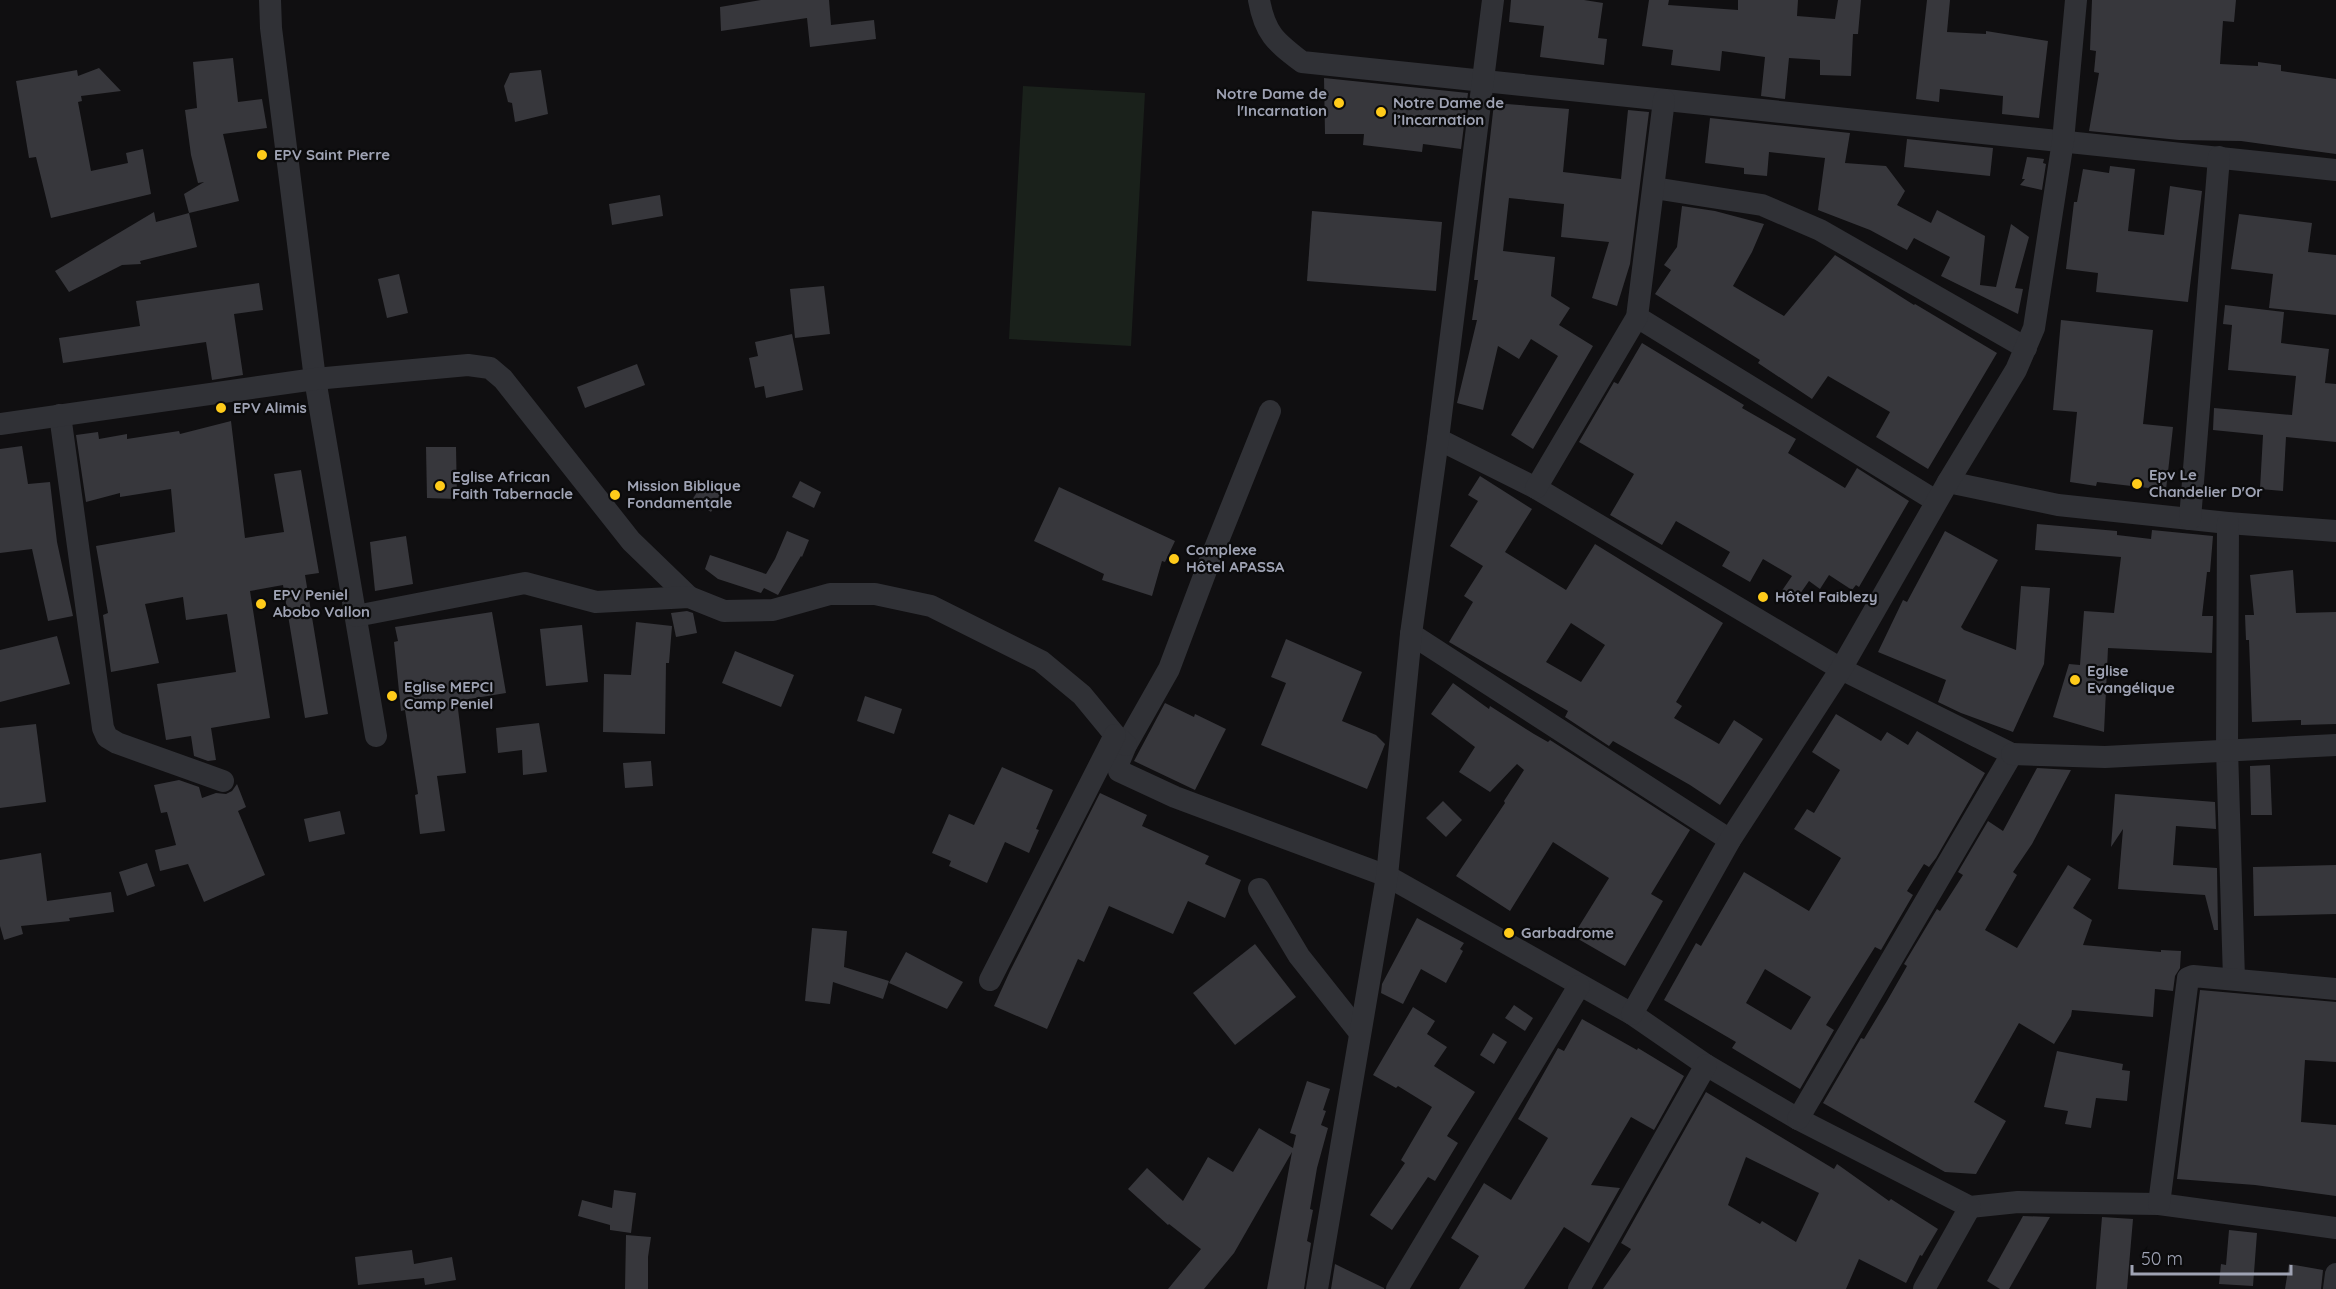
<svg xmlns="http://www.w3.org/2000/svg" width="2336" height="1289" font-family="Quicksand,sans-serif">
	<style>
		.green { fill: #1a211b }
		.building { fill: #37373c; fill-rule: evenodd }
		.lines { fill: none; stroke-linecap: round; stroke-linejoin: round }
		.minor { stroke: #303136; stroke-width: 22 }
		.poi-dot { fill: #ffcb1a; stroke: #0b0b0c; stroke-width: 2 }
		.labels { text-anchor: middle; stroke-width: 4.5; stroke-linejoin: round; paint-order: stroke }
		.poi-label { font-size: 15px; font-weight: bold; fill: #9fa3b4; stroke: #0b0b0c; text-anchor: start }
	</style>
	<rect width="100%" height="100%" fill="#100f11"/>
	<path class="green" d="M1023 86 1145 93 1131 346 1009 339Z"/>
	<g class="building">
		<path d="M761 0H829L831 25 874 20 876 39 810 47 807 18 721 31 720 7Z"/>
		<path d="M1511 0H1584L1603 3 1598 38 1607 39 1604 65 1540 57 1544 26 1509 22Z"/>
		<path d="M1649 0H1669L1668 5 1738 10V0H1798L1797 16 1835 19 1838 0H1861L1858 34H1853L1851 76 1820 75V60L1789 58 1785 99 1761 96 1765 57 1722 51 1720 71 1671 65 1673 50 1642 46Z"/>
		<path d="M1927 0H1950L1947 32 1986 34V31L2048 41 2039 118 2002 114 2003 96 1940 89 1939 102 1916 99Z"/>
		<path d="M2092 0H2236L2234 22 2223 21 2220 64 2258 66V62L2281 65V71L2336 79V154L2241 141 2179 140 2089 131 2099 73 2094 72 2096 51 2090 50Z"/>
		<path d="M233 58 238 102 262 99 267 128 223 134 239 201 189 213 184 194 204 182 198 183 191 155 185 110 197 108 193 62Z"/>
		<path d="M99 68 121 91 81 96 82 101 78 102 91 171 128 163 126 153 143 149 151 194 51 218 36 157 29 158 16 81 77 70 78 76Z"/>
		<path d="M541 70 548 114 515 122 512 103 508 102 504 86 510 73Z"/>
		<path d="M1324 78 1468 93 1461 149 1423 144 1422 152 1363 145 1364 134H1325Z"/>
		<path d="M1494 103 1569 109 1563 172 1621 179 1628 110 1649 112 1630 264 1617 306 1592 298 1609 242 1561 237 1564 204 1509 198 1503 251 1555 257 1551 296 1570 308 1559 325 1593 346 1533 449 1511 435 1558 356 1531 339 1519 359 1498 346 1483 410 1457 403 1477 320H1472L1478 280H1474Z"/>
		<path d="M1710 118 1850 133 1845 163 1886 166 1905 191 1897 205 1931 223 1937 210 1985 236 1980 285 1996 287 2011 224 2029 237 2015 288 2023 289 2018 314 1941 276 1950 257 1914 238 1907 250 1870 230 1818 210 1825 158 1769 152 1767 176 1744 174V168L1705 163Z"/>
		<path d="M1907 139 1993 148 1990 176 1904 167Z"/>
		<path d="M2027 157 2044 159 2043 163 2046 164 2042 190 2020 185 2025 179H2022Z"/>
		<path d="M2110 166 2135 169 2128 231 2164 235 2170 186 2202 191 2188 302 2096 292 2098 273 2066 269 2074 202H2077L2083 169 2109 173Z"/>
		<path d="M660 195 663 216 612 225 609 204Z"/>
		<path d="M1682 206 1715 211 1764 224 1752 252 1733 286 1784 316 1835 255 1914 305 1915 304 1997 353 1928 469 1876 437 1890 412 1828 376 1812 399 1758 363 1760 360 1655 294 1671 270 1664 265 1677 247Z"/>
		<path d="M1312 211 1442 222 1436 291 1307 281Z"/>
		<path d="M154 212 156 222 189 213 197 247 140 261 141 264 122 265 69 292 55 271Z"/>
		<path d="M2239 214 2312 223 2308 252 2336 255V315L2269 308 2273 274 2231 269Z"/>
		<path d="M399 274 408 313 387 318 378 279Z"/>
		<path d="M259 283 263 310 234 314 243 375 212 380 206 342 63 363 59 338 140 326 136 301Z"/>
		<path d="M824 286 830 334 795 338 790 289Z"/>
		<path d="M2225 305 2284 312 2281 343 2329 349 2325 383 2336 384V442L2286 437 2283 491 2260 489 2263 435 2213 430 2214 408 2292 415 2296 376 2228 370 2232 325 2223 324Z"/>
		<path d="M2061 320 2153 330 2143 424 2173 427 2166 490 2097 482 2096 486 2070 482 2077 412 2053 410Z"/>
		<path d="M792 334 803 390 766 398 764 386 755 388 749 358 758 356 755 342Z"/>
		<path d="M1642 343 1744 405 1742 408 1796 439 1788 453 1845 488 1857 468 1909 501 1859 587 1856 585 1852 590 1829 575 1820 589 1809 581 1793 604 1779 595 1792 576 1763 559 1750 582 1722 566 1730 552 1676 521 1662 545 1610 515 1634 474 1579 442 1614 382 1618 384Z"/>
		<path d="M637 364 645 385 585 408 577 387Z"/>
		<path d="M231 421 245 538 284 532 274 474 301 470 319 573 305 575 328 714 305 718 283 585 250 591 270 718 211 728 216 760 208 761 194 756 191 736 166 740 157 684 236 672 227 614 186 620 183 597 145 604 159 663 111 672 103 615 108 613 96 546 175 532 171 489 120 497V493L86 502 76 435 98 432 99 439 127 434V439L179 431 180 434Z"/>
		<path d="M22 446 28 484 50 482 57 542 73 616 48 621 32 549 0 553V449Z"/>
		<path d="M426 447H456L457 499 427 498Z"/>
		<path d="M1480 476 1532 509 1505 552 1566 590 1595 544 1723 623 1676 702 1682 706 1674 718 1719 744 1734 720 1763 739 1720 805 1690 785 1613 741 1609 746 1565 717 1568 711 1449 642 1473 602 1464 596 1483 566 1450 546 1478 501 1468 495ZM1571 623 1605 645 1581 682 1546 662Z"/>
		<path d="M800 481 821 492 814 508 792 497Z"/>
		<path d="M703 483 722 495 711 512 692 500Z"/>
		<path d="M1059 487 1175 541 1165 562 1162 561 1152 596 1102 580 1104 574 1034 541Z"/>
		<path d="M2037 524 2117 531V535L2151 539 2152 530 2213 536 2210 572H2207L2202 616H2213L2212 653 2108 648 2104 732 2053 717 2069 664 2080 665 2084 611 2114 613 2121 557 2035 550Z"/>
		<path d="M787 531 809 540 802 557 801 556 778 595 764 588 761 593 718 579 705 569 710 555 766 574 775 559Z"/>
		<path d="M1945 531 1998 560 1961 627 1964 630 2016 650 2021 586 2050 588 2044 664 2013 732 1961 713 1938 702 1946 680 1878 652 1903 600 1907 602Z"/>
		<path d="M406 536 413 584 375 591 370 542Z"/>
		<path d="M2293 570 2296 613 2336 612V724L2301 725V720L2252 722 2249 640H2246L2245 615H2254L2250 575Z"/>
		<path d="M687 611 693 613 697 633 676 637 671 613Z"/>
		<path d="M492 612 506 693 457 701 466 773 437 776 445 831 420 834 415 795 418 794 405 710 401 711 394 642 398 641 395 627Z"/>
		<path d="M636 622 672 626 669 663H666L665 734 603 732 604 674 631 675Z"/>
		<path d="M582 625 588 682 546 686 540 629Z"/>
		<path d="M57 636 70 684 0 702V650Z"/>
		<path d="M1286 639 1362 672 1342 721 1376 735 1385 744 1367 789 1261 745 1286 683 1271 677Z"/>
		<path d="M735 651 794 675 781 707 722 683Z"/>
		<path d="M1453 683 1489 709 1490 706 1534 734 1548 742 1550 740 1690 830 1651 894 1663 901 1625 966 1573 936 1609 878 1553 842 1510 911 1456 876 1505 803 1504 801 1524 770 1517 764 1490 792 1459 772 1475 747 1431 714Z"/>
		<path d="M865 696 902 709 894 734 857 721Z"/>
		<path d="M1165 703 1194 717 1195 714 1226 729 1195 790 1134 761Z"/>
		<path d="M1836 714 1881 741 1887 732 1908 745 1917 731 1985 773 1936 858 1929 867 1924 864 1907 891 1913 895 1881 950 1875 947 1826 1025 1834 1030 1800 1089 1732 1048 1736 1042 1664 1000 1696 943 1701 946 1744 872 1809 911 1841 858 1794 829 1807 809 1814 813 1840 770 1812 752ZM1765 969 1811 997 1791 1030 1746 1003Z"/>
		<path d="M539 723 547 772 523 775 522 750 498 753 496 728Z"/>
		<path d="M36 724 46 802 0 808V728Z"/>
		<path d="M651 761 653 786 625 788 623 763Z"/>
		<path d="M2270 765 2272 815H2251L2250 766Z"/>
		<path d="M1002 767 1053 790 1036 829 1039 830 1029 853 1005 842 987 883 949 866 951 861 932 853 949 814 974 825Z"/>
		<path d="M2037 768 2071 770 2032 844 2013 872 2017 875 1985 930 2017 948 2068 865 2091 879 2073 908 2092 920 2083 945 2161 952V950L2181 951 2180 968 2175 976 2173 991 2155 989 2153 1017 2072 1010 2071 1016 2054 1044 2019 1023 1974 1102 2006 1121 1976 1174 1945 1172 1823 1103 1861 1038 1864 1039 1887 1001 1907 966 1904 964 1937 909 1940 911 1963 875 1958 872 1988 821 2003 831Z"/>
		<path d="M179 780 199 787 202 798 216 793 226 794 232 791 237 784 246 807 238 811 265 875 204 902 188 864 160 871 155 850 176 845 167 812 161 813 154 785Z"/>
		<path d="M1100 793 1147 815 1142 826 1209 856 1205 864 1241 880 1225 918 1188 901 1173 934 1109 906 1084 962 1078 959 1047 1029 994 1006 1010 971Z"/>
		<path d="M2115 794 2215 802 2216 829 2176 826 2173 865 2217 868 2218 930H2214L2205 895 2118 889 2123 829 2111 847Z"/>
		<path d="M1443 801 1462 820 1446 837 1426 818Z"/>
		<path d="M340 811 345 834 309 842 304 819Z"/>
		<path d="M41 853 47 901 111 892 114 912 69 918 70 921 21 926 23 934 4 940 0 926V860Z"/>
		<path d="M147 863 155 886 127 896 119 872Z"/>
		<path d="M2336 865V914L2254 916 2253 867Z"/>
		<path d="M1417 918 1464 943 1460 949 1463 951 1446 983 1421 969 1403 1004 1381 993 1382 984Z"/>
		<path d="M812 928 847 931 844 967 889 981 883 999 833 982 830 1004 805 1001Z"/>
		<path d="M1255 944 1296 997 1235 1045 1193 993Z"/>
		<path d="M906 952 963 982 947 1009 889 983Z"/>
		<path d="M2200 990 2336 1002V1062L2305 1060 2301 1122 2336 1125V1196L2255 1185 2177 1179Z"/>
		<path d="M1514 1005 1533 1018 1525 1031 1505 1018Z"/>
		<path d="M1413 1007 1435 1021 1427 1034 1447 1047 1434 1066 1475 1092 1447 1136 1458 1143 1435 1181 1428 1177 1392 1230 1370 1215 1405 1163 1401 1160 1432 1107 1398 1086 1396 1088 1373 1075Z"/>
		<path d="M1582 1019 1637 1050 1638 1048 1684 1076 1654 1130 1631 1117 1591 1185 1620 1188 1589 1243 1564 1227 1524 1289H1459L1479 1256 1451 1238 1484 1183 1511 1200 1548 1138 1518 1119 1558 1048 1564 1051Z"/>
		<path d="M1493 1033 1507 1042 1494 1064 1480 1055Z"/>
		<path d="M2057 1051 2123 1064 2122 1070 2130 1071 2127 1101 2096 1098 2091 1128 2065 1124 2068 1111 2044 1107Z"/>
		<path d="M1307 1081 1330 1089 1323 1110 1326 1111 1321 1125 1328 1128 1317 1168 1310 1209 1313 1210 1307 1241 1311 1243 1304 1289H1267L1292 1152 1234 1253 1204 1289H1168L1201 1249 1169 1224 1168 1225 1128 1189 1147 1168 1183 1201 1208 1157 1233 1172 1259 1128 1293 1148 1296 1135 1290 1133Z"/>
		<path d="M1706 1092 1834 1169 1837 1164 1889 1201 1891 1199 1938 1229 1922 1256 1920 1255 1906 1283 1859 1259 1846 1289H1603L1631 1249 1621 1243ZM1746 1157 1819 1193 1796 1242 1762 1221 1760 1224 1728 1205Z"/>
		<path d="M614 1190 636 1193 631 1233 610 1230V1225L578 1216 582 1200 612 1208Z"/>
		<path d="M2023 1216 2050 1217 2009 1289H2000L1987 1281Z"/>
		<path d="M2102 1217 2133 1219 2127 1289H2096Z"/>
		<path d="M2229 1230 2257 1233 2253 1286 2219 1284 2221 1264 2226 1265Z"/>
		<path d="M626 1235 651 1237 648 1257V1289H625Z"/>
		<path d="M412 1250 414 1264 452 1257 456 1280 425 1285 424 1278 358 1285 355 1257Z"/>
		<path d="M1335 1264 1384 1288V1289H1331Z"/>
		<path d="M2289 1264 2323 1270 2321 1289H2285Z"/>
	</g>
	<g class="lines">
		<g class="minor">
			<path d="M270 0 271 28 315 379 376 736"/>
			<path d="M1259 0C1265 34 1276 42 1302 62L2336 170"/>
			<path d="M1654 188 1762 205 1820 230 2026 348"/>
			<path d="M1637 317 1936 501"/>
			<path d="M1270 411 1207 568 1169 669 1126 745 1118 764 1119 771 1175 797 1387 876 1632 1014 1706 1065 1798 1119 1970 1207 2018 1202 2159 1204 2336 1228"/>
			<path d="M60 415 103 728 107 737 117 743 223 781"/>
			<path d="M0 424 315 379 468 365 490 368 503 379 631 541 689 597"/>
			<path d="M1438 439 1536 488 1841 669 2012 754 1798 1119"/>
			<path d="M1948 482 2058 505 2228 523 2336 531"/>
			<path d="M1536 488 1637 317 1664 100"/>
			<path d="M2190 519 2219 157"/>
			<path d="M2228 523 2227 749 2234 979"/>
			<path d="M356 616 525 583 596 602 689 597 724 611 773 610 830 594H875L931 606 1041 661 1082 695 1115 735 1126 745"/>
			<path d="M1411 634 1730 840"/>
			<path d="M2012 754 2105 757 2336 745"/>
			<path d="M1259 889 1299 956 1360 1033"/>
			<path d="M990 980 1115 735"/>
			<path d="M1632 1014 1730 840 1841 669 1948 482 2016 370 2034 328 2063 141 2076 0"/>
			<path d="M2159 1204 2188 978 2193 976 2336 989"/>
			<path d="M1317 1289 1387 876 1411 634 1438 439 1493 0"/>
			<path d="M1397 1289 1579 986"/>
			<path d="M1579 1289 1706 1065"/>
			<path d="M1924 1289 1970 1207"/>
			<path d="M2334 1289 2336 1274"/>
		</g>
	</g>
	<g class="poi-dot">
		<circle cx="1339" cy="103" r="6"/>
		<circle cx="1381" cy="112" r="6"/>
		<circle cx="262" cy="155" r="6"/>
		<circle cx="221" cy="408" r="6"/>
		<circle cx="2137" cy="484" r="6"/>
		<circle cx="440" cy="486" r="6"/>
		<circle cx="615" cy="495" r="6"/>
		<circle cx="1174" cy="559" r="6"/>
		<circle cx="1763" cy="597" r="6"/>
		<circle cx="261" cy="604" r="6"/>
		<circle cx="2075" cy="680" r="6"/>
		<circle cx="392" cy="696" r="6"/>
		<circle cx="1509" cy="933" r="6"/>
	</g>
	<g class="labels">
		<g class="poi-label">
			<text x="1327" y="99" text-anchor="end">Notre Dame de<tspan x="1327" dy="17">l'Incarnation</tspan></text>
			<text x="1393" y="108">Notre Dame de<tspan x="1393" dy="17">l’Incarnation</tspan></text>
			<text x="274" y="160">EPV Saint Pierre</text>
			<text x="233" y="413">EPV Alimis</text>
			<text x="2149" y="480">Epv Le<tspan x="2149" dy="17">Chandelier D'Or</tspan></text>
			<text x="452" y="482">Eglise African<tspan x="452" dy="17">Faith Tabernacle</tspan></text>
			<text x="627" y="491">Mission Biblique<tspan x="627" dy="17">Fondamentale</tspan></text>
			<text x="1186" y="555">Complexe<tspan x="1186" dy="17">Hôtel APASSA</tspan></text>
			<text x="273" y="600">EPV Peniel<tspan x="273" dy="17">Abobo Vallon</tspan></text>
			<text x="1775" y="602">Hôtel Faiblezy</text>
			<text x="2087" y="676">Eglise<tspan x="2087" dy="17">Evangélique</tspan></text>
			<text x="404" y="692">Eglise MEPCI<tspan x="404" dy="17">Camp Peniel</tspan></text>
			<text x="1521" y="938">Garbadrome</text>
		</g>
	</g>
	<path d="M2132 1265v9h159v-9" fill="none" stroke="#9fa3b4" stroke-width="3"/>
	<text x="2141" y="1265" font-size="18" fill="#9fa3b4" stroke="#0b0b0c" stroke-width="4.5" paint-order="stroke">50 m</text>
</svg>
